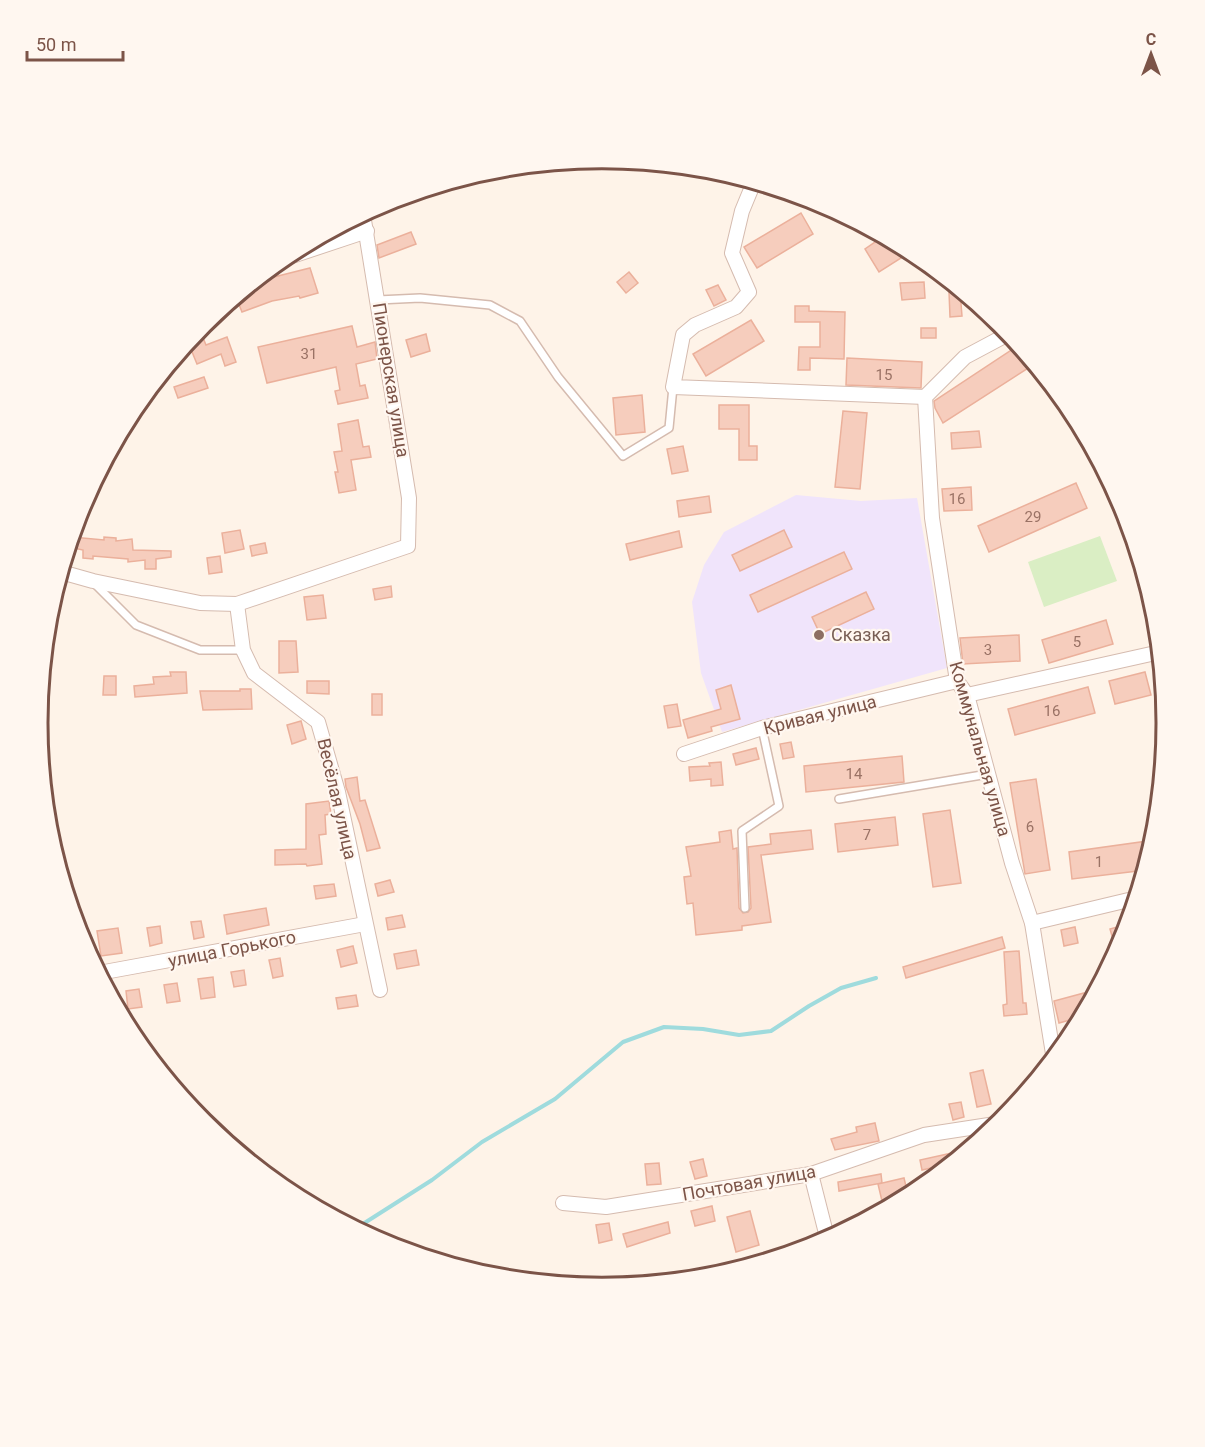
<svg xmlns="http://www.w3.org/2000/svg" width="1205" height="1447" font-family="Roboto,sans-serif">
	<style>
		.education { fill: #f0e4fb }
		.green { fill: #daeec4 }
		.lines { fill: none; stroke-linecap: round; stroke-linejoin: round }
		.stream { stroke: #9fdbdd; stroke-width: 4 }
		.building { fill: #f6cdbd; stroke: #ebb09b; stroke-width: 1.5 }
		.lane-casing { stroke: #d5bbaf; stroke-width: 10 }
		.street-casing { stroke: #d5bbaf; stroke-width: 16 }
		.lane { stroke: #fff; stroke-width: 7 }
		.street { stroke: #fff; stroke-width: 14 }
		.education-dot { fill: #8d6e63; stroke: #fff7f0; stroke-width: 2 }
		.labels { text-anchor: middle; stroke-width: 4.5; stroke-linejoin: round; paint-order: stroke }
		.number-label { font-size: 15px; fill: #9a7265 }
		.street-label { font-size: 18px; fill: #7c5448; stroke: #fff7f0 }
		.education-label { font-size: 18px; fill: #785e54; stroke: #fff7f0; text-anchor: start }
		.rim { fill: none; stroke: #7c5448; stroke-width: 3 }
	</style>
	<rect width="100%" height="100%" fill="#fef3e8"/>
	<path class="education" d="M796 495 861 501 917 498 947 668 722 732 701 673 692 602 704 565 724 532Z"/>
	<path class="green" d="M1100 536 1117 581 1044 607 1028 562Z"/>
	<g class="lines">
		<path class="stream" d="M355 1229 432 1180 482 1142 555 1099 623 1042 664 1027 703 1029 739 1035 771 1031 809 1006 841 988 876 978"/>
	</g>
	<g class="building">
		<path d="M801 213 813 234 757 268 744 247Z"/>
		<path d="M411 232 416 244 379 258 377 245Z"/>
		<path d="M884 236 912 251 879 272 865 249Z"/>
		<path d="M310 268 318 293 300 298 299 296 272 301 242 312 236 297 254 282Z"/>
		<path d="M629 272 638 283 626 293 617 282Z"/>
		<path d="M924 282 925 298 902 300 900 283Z"/>
		<path d="M718 285 726 300 714 306 706 290Z"/>
		<path d="M960 291 962 316 950 317 949 292Z"/>
		<path d="M795 306H809V311L845 312 844 359 810 358V370H798L799 347H820V322H795Z"/>
		<path d="M751 320 764 341 706 376 693 354Z"/>
		<path d="M352 326 357 347 375 342 377 359 356 364 360 386 365 385 368 398 338 404 335 391 340 390 336 367 267 383 258 347Z"/>
		<path d="M199 328 206 345 227 337 236 362 225 366 221 354 197 364 188 342Z"/>
		<rect x="921" y="328" width="15" height="10"/>
		<path d="M426 334 430 351 411 357 406 340Z"/>
		<path d="M1019 345 1033 365 943 423 935 408 934 401Z"/>
		<path d="M847 358 922 362 921 388 846 385Z"/>
		<path d="M204 377 208 388 178 398 174 387Z"/>
		<path d="M642 395 645 432 616 435 613 398Z"/>
		<path d="M719 405H749V446H757V460H739V429H719Z"/>
		<path d="M843 411 867 413 860 489 835 487Z"/>
		<path d="M358 420 363 447 369 446 371 457 351 460 356 490 339 493 335 472H338L334 452 342 451 338 424Z"/>
		<path d="M979 431 981 447 952 449 951 433Z"/>
		<path d="M683 446 688 471 672 474 667 449Z"/>
		<path d="M1076 483 1087 508 989 552 978 526Z"/>
		<path d="M971 487 972 510 944 511 942 489Z"/>
		<path d="M709 496 711 512 679 517 677 501Z"/>
		<path d="M240 530 244 549 225 553 222 533Z"/>
		<path d="M784 530 792 547 740 571 732 555Z"/>
		<path d="M679 531 682 547 630 560 626 544Z"/>
		<path d="M72 537 104 540V537L116 538V541L132 539 133 550 171 551V557L156 559V569H145V560L128 562V559L93 556V559L83 558V550L69 547Z"/>
		<path d="M265 543 267 553 252 556 250 546Z"/>
		<path d="M844 552 852 569 758 612 750 595Z"/>
		<path d="M220 556 222 572 209 574 207 558Z"/>
		<path d="M391 586 392 597 375 600 373 589Z"/>
		<path d="M866 592 874 609 820 634 812 617Z"/>
		<path d="M323 595 326 618 307 620 304 597Z"/>
		<path d="M1106 620 1113 644 1049 663 1042 640Z"/>
		<path d="M1019 635 1020 661 963 664 960 638Z"/>
		<path d="M279 641H296L298 672 279 673Z"/>
		<path d="M170 672H186L187 693 135 697 134 686 154 684 153 677 171 676Z"/>
		<path d="M1145 672 1151 695 1115 704 1109 681Z"/>
		<path d="M104 676H116V695H103Z"/>
		<path d="M307 681H329V694L307 693Z"/>
		<path d="M731 685 740 719 711 727 712 731 688 738 683 720 721 709 716 690Z"/>
		<path d="M1088 687 1095 713 1015 735 1008 709Z"/>
		<path d="M240 689H251L252 709 203 710 200 691H240Z"/>
		<rect x="372" y="694" width="10" height="21"/>
		<path d="M677 704 681 726 668 728 664 706Z"/>
		<path d="M301 721 306 739 292 744 287 725Z"/>
		<path d="M791 742 794 757 783 759 780 744Z"/>
		<path d="M756 748 759 759 736 765 733 754Z"/>
		<path d="M902 756 904 782 806 792 804 766Z"/>
		<path d="M721 762 723 785 711 786V779L690 781 689 767 710 766 709 763Z"/>
		<path d="M357 777 360 801 365 800 380 848 367 851 360 824 346 787 345 779Z"/>
		<path d="M1036 779 1050 870 1025 874 1010 783Z"/>
		<path d="M329 801 331 814 325 815 326 834 319 835 322 864 307 866 306 864 275 865V850L306 849V804Z"/>
		<path d="M950 810 961 883 933 887 923 814Z"/>
		<path d="M895 817 898 845 838 852 835 824Z"/>
		<path d="M731 830 733 849 737 848 739 908 743 913 748 912 751 908 748 847 771 844 770 834 811 830 813 849 761 855 771 922 742 926V930L696 935 693 903 687 904 684 877 691 876 686 847 720 842 719 832Z"/>
		<path d="M1155 840 1146 870 1072 879 1069 852Z"/>
		<path d="M390 880 394 892 378 896 375 884Z"/>
		<path d="M334 884 336 896 316 899 314 886Z"/>
		<path d="M266 908 269 925 227 934 224 915Z"/>
		<path d="M402 915 405 927 388 930 386 918Z"/>
		<path d="M201 921 204 937 194 939 191 922Z"/>
		<path d="M160 926 162 943 150 946 147 928Z"/>
		<path d="M1121 926 1124 940 1114 943 1110 929Z"/>
		<path d="M1075 927 1078 943 1064 946 1061 930Z"/>
		<path d="M118 928 122 953 101 956 97 931Z"/>
		<path d="M1002 937 1005 948 906 978 903 967Z"/>
		<path d="M353 946 357 963 341 967 337 950Z"/>
		<path d="M416 950 419 965 397 969 394 954Z"/>
		<path d="M1019 951 1023 1003H1026L1027 1014 1004 1016 1003 1005 1007 1004 1004 952Z"/>
		<path d="M280 958 283 976 273 978 269 960Z"/>
		<path d="M244 970 246 985 234 987 231 972Z"/>
		<path d="M213 977 215 997 201 999 198 979Z"/>
		<path d="M177 983 180 1001 167 1003 164 985Z"/>
		<path d="M139 989 142 1007 128 1009 126 991Z"/>
		<path d="M1084 993 1088 1008 1084 1016 1059 1023 1054 1001Z"/>
		<path d="M356 995 358 1006 338 1009 336 998Z"/>
		<path d="M983 1070 991 1104 977 1107 970 1073Z"/>
		<path d="M961 1102 964 1117 953 1120 949 1104Z"/>
		<path d="M875 1123 879 1141 835 1150 831 1139 857 1132 856 1127Z"/>
		<path d="M952 1153 953 1163 922 1170 920 1160Z"/>
		<path d="M703 1159 707 1176 695 1179 690 1162Z"/>
		<path d="M659 1163 661 1184 647 1185 645 1164Z"/>
		<path d="M881 1174 882 1183 839 1191 838 1182Z"/>
		<path d="M904 1178 908 1195 882 1201 878 1184Z"/>
		<path d="M712 1206 715 1221 695 1226 691 1211Z"/>
		<path d="M750 1211 759 1245 736 1252 727 1217Z"/>
		<path d="M668 1222 670 1233 627 1247 623 1234Z"/>
		<path d="M609 1223 612 1240 599 1243 596 1225Z"/>
	</g>
	<g class="lines">
		<g class="lane-casing">
			<g id="lane">
				<path d="M378 300 420 298 490 305 520 321 558 377 623 456 669 428 673 387"/>
				<path d="M96 585 136 625 200 650H243"/>
				<path d="M839 799 988 774"/>
				<path d="M745 908 742 831 779 806 762 728"/>
			</g>
		</g>
		<g class="street-casing">
			<g id="street">
				<path d="M754 182 742 211 732 253 749 292 736 307 695 325 683 335 673 387 925 397"/>
				<path d="M283 259 367 231"/>
				<path d="M1010 333 965 357 925 397 932 518 957 681 967 695 1012 863 1032 923 1054 1060"/>
				<path d="M61 572 93 581 200 603 237 604 408 546 409 498 363 214"/>
				<path d="M237 604 243 650 254 673 318 722 338 792 380 990"/>
				<path d="M967 695 1160 652"/>
				<path d="M684 754 762 728 957 681"/>
				<path d="M1032 923 1137 898"/>
				<path d="M99 973 365 924"/>
				<path d="M811 1174 828 1241"/>
				<path d="M563 1203 606 1207 811 1174 924 1135 1002 1123"/>
			</g>
		</g>
		<use href="#lane" class="lane"/>
		<use href="#street" class="street"/>
	</g>
	<circle class="education-dot" cx="819" cy="635" r="6"/>
	<g class="labels">
		<g class="number-label">
			<text x="309" y="359">31</text>
			<text x="884" y="380">15</text>
			<text x="957" y="504">16</text>
			<text x="1033" y="522">29</text>
			<text x="1077" y="647">5</text>
			<text x="988" y="655">3</text>
			<text x="1052" y="716">16</text>
			<text x="854" y="779">14</text>
			<text x="1030" y="832">6</text>
			<text x="867" y="840">7</text>
			<text x="1099" y="867">1</text>
		</g>
		<g class="street-label">
			<text transform="translate(391 380) rotate(81)" y="6">Пионерская улица</text>
			<text transform="translate(820 715) rotate(-14)" y="6">Кривая улица</text>
			<text transform="translate(980 749) rotate(74)" y="6">Коммунальная улица</text>
			<text transform="translate(337 799) rotate(77)" y="6">Весёлая улица</text>
			<text transform="translate(232 949) rotate(-11)" y="6">улица Горького</text>
			<text transform="translate(749 1183) rotate(-10)" y="6">Почтовая улица</text>
		</g>
		<g class="education-label">
			<text x="831" y="641">Сказка</text>
		</g>
	</g>
	<path d="M0 0H1205V1447H0ZM48 723a554 554 0 1 1 1108 0a554 554 0 1 1-1108 0Z" fill="#fff7f0" fill-rule="evenodd"/>
	<path class="rim" d="M48 723a554 554 0 1 1 1108 0a554 554 0 1 1-1108 0Z"/>
	<g transform="translate(1151 54)" stroke="#fff7f0" stroke-width="4.5" paint-order="stroke">
	<path d="M0-4.5L10 22L0 15L-10 22Z" fill="#7c5448"/>
	<text y="-9" font-size="16" font-weight="bold" text-anchor="middle" fill="#7c5448">С</text>
	</g>
	<path d="M27 51v9h96v-9" fill="none" stroke="#7c5448" stroke-width="3"/>
	<text x="36" y="51" font-size="18" fill="#7c5448" stroke="#fff7f0" stroke-width="4.5" paint-order="stroke">50 m</text>
</svg>
